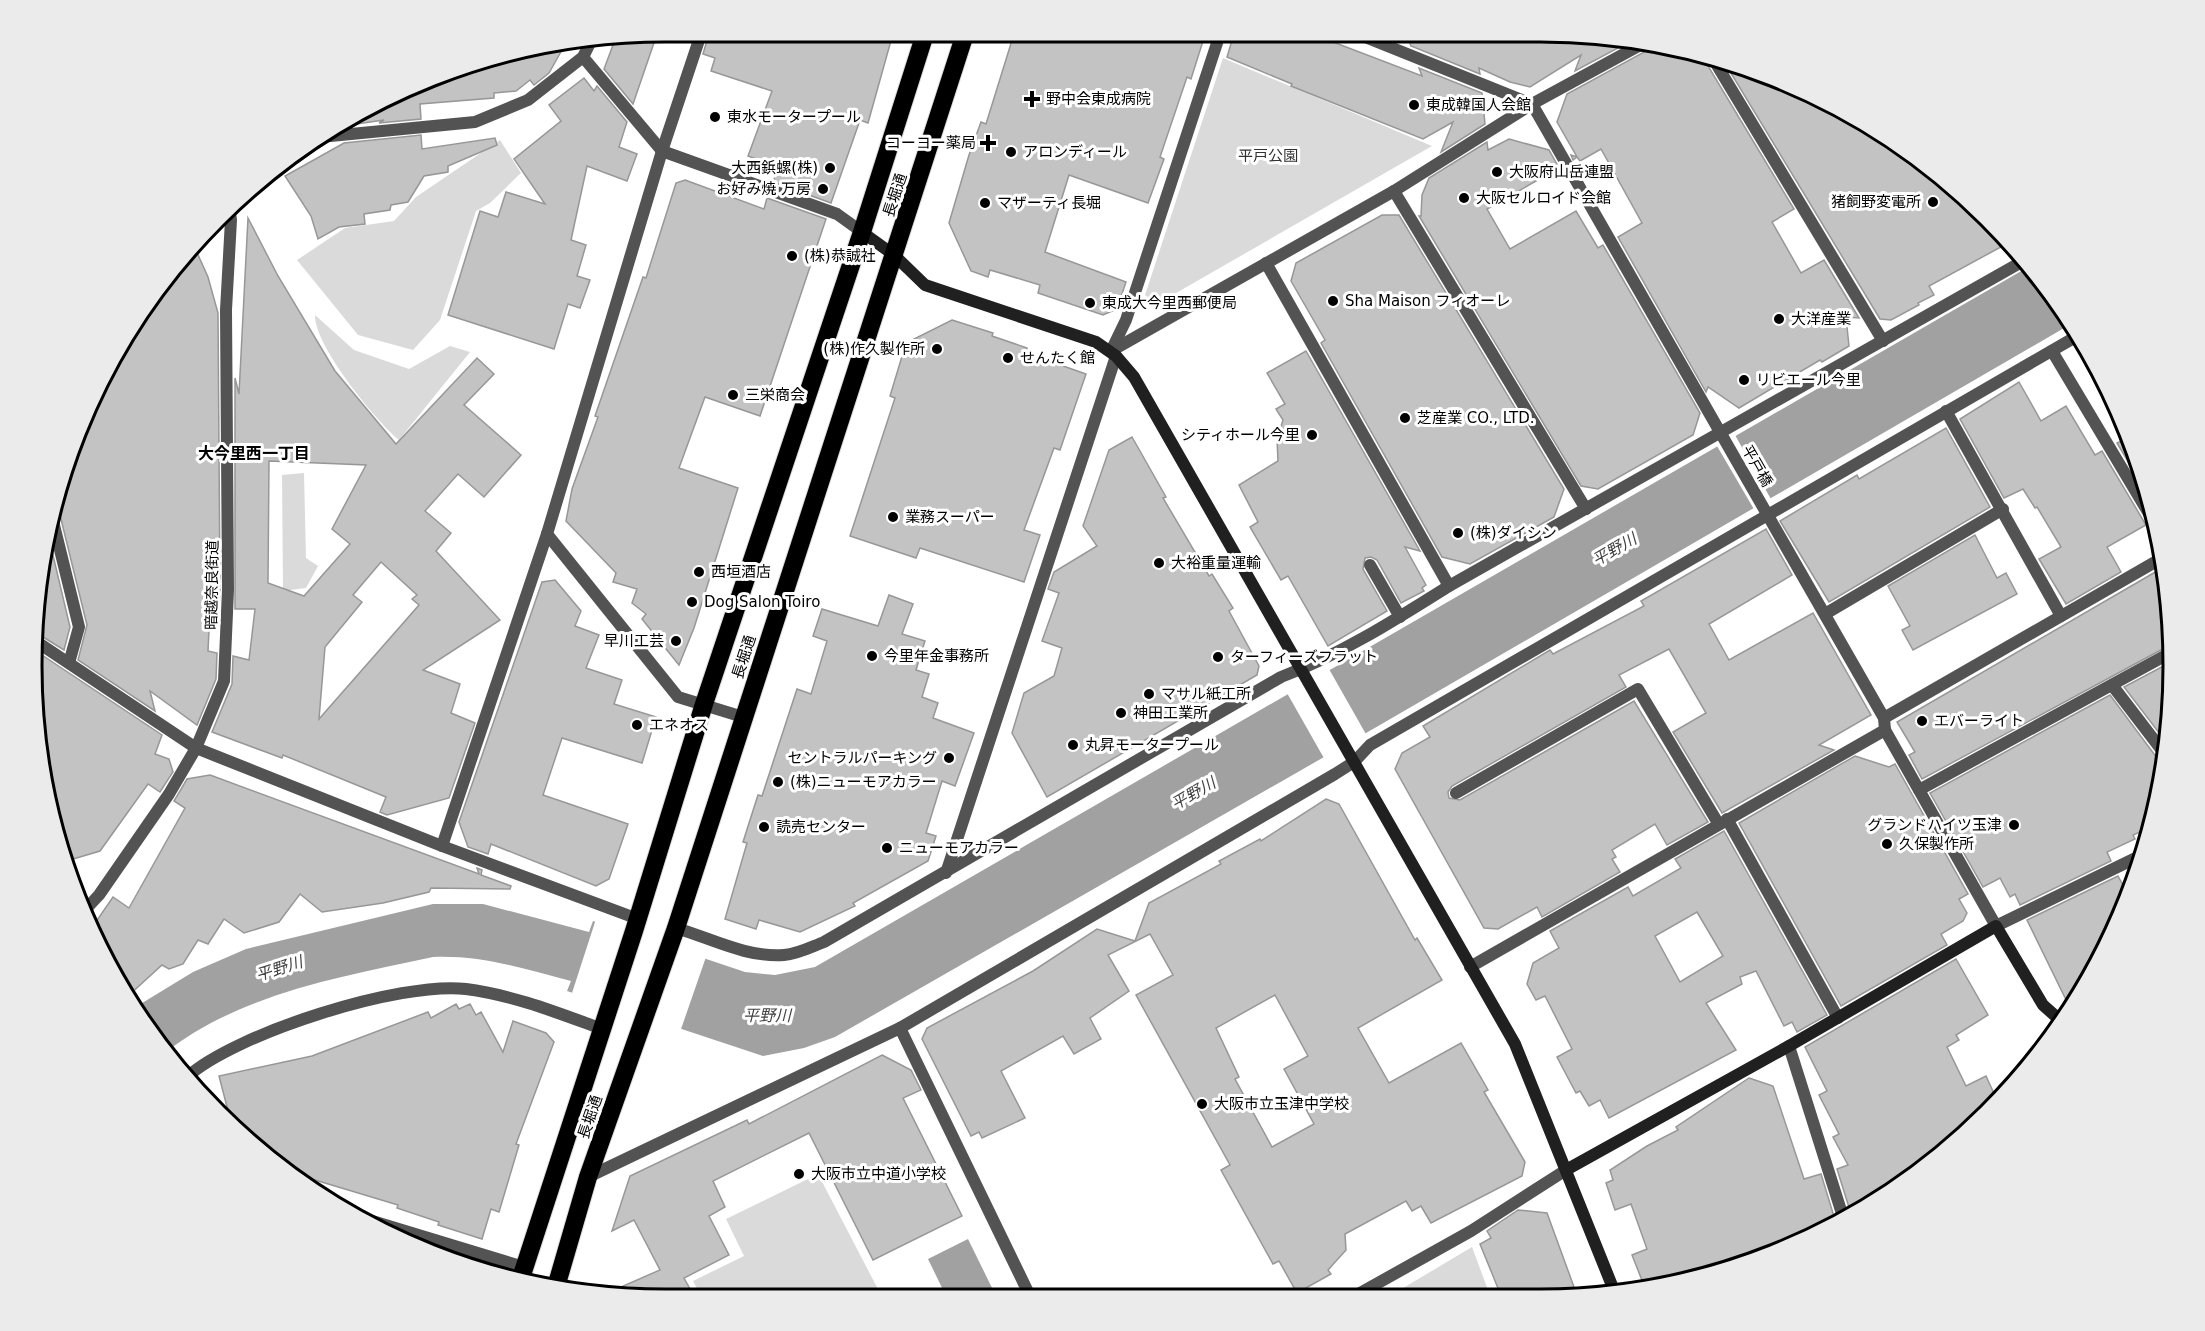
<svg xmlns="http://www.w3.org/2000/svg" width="2205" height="1331" font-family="'DejaVu Sans','Noto Sans JP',sans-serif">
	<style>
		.green { fill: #dadada }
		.water { fill: #a1a1a1 }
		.pier { fill: #fff }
		.building { fill: #c3c3c3; stroke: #979797; stroke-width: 1.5; fill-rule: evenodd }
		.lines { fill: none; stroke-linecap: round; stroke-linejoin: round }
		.highway-casing { stroke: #dbdbdb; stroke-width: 20 }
		.street { stroke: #535353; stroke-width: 12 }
		.secondary { stroke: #202020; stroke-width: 12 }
		.highway { stroke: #000; stroke-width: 18 }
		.poi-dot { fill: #000; stroke: #fff; stroke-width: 2 }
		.labels { text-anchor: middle; stroke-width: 6; stroke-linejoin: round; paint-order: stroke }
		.poi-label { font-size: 15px; fill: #000; stroke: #fff; text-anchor: start }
		.park-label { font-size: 15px; fill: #313131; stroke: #fff }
		.street-label { font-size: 15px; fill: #000; stroke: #fff }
		.neighbourhood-label { font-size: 16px; font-weight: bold; fill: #000; stroke: #fff }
		.water-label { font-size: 16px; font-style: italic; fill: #424242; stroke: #fff }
		.rim { fill: none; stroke: #000; stroke-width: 3 }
	</style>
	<rect width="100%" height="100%" fill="#fff"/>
	<g class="green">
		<path d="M1223 58 1432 146 1157 304 1145 295Z"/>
		<path d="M500 140 521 173 490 203 476 211 440 320 413 350 358 335 297 260 345 228 394 221 416 197Z"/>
		<path d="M315 315 354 350 409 369 450 346 470 352 399 440C375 420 314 345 315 315Z"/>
		<path d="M304 473 306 558 318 566 306 588 283 591 282 475Z"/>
		<path d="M818 1174 881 1295H695L699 1292 693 1281 744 1256 726 1219Z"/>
		<path d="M1472 1247 1491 1298 1388 1297Z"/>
	</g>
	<g class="water">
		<path d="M2030 266 2071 324 1373 729 835 1037 804 1048 763 1056 567 991 571 981C525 969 482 955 433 957 341 977 242 993 166 1052L134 1008 193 972 246 949 433 904H483L589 932 593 921 745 972 775 975 815 967Z"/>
		<path d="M968 1239 996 1296H946L928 1259Z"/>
	</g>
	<g class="pier">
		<path d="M1735 435 1772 501 1755 511 1717 446Z"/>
		<path d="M1329 669 1367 736 1325 760 1287 693Z"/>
		<path d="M596 919 706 957 680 1032 571 996Z"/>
	</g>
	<g class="building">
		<path d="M616 37H656L633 104 604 69Z"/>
		<path d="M708 37H892L868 123 860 120 831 203 773 182 778 167 748 156 772 91 711 71 715 58 703 54Z"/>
		<path d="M1013 37H1191L1203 41 1191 79 1187 77 1160 157 1164 159 1148 203 1069 175 1045 252 1126 282 1117 309 1103 315 1038 293 1040 285 990 270 988 277 971 271 949 223 969 155 981 122 986 124Z"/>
		<path d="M1233 37H1320L1422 76 1419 68 1482 93 1485 124 1441 152 1453 122 1423 139 1291 86 1292 84 1227 57Z"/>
		<path d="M1407 37H1622L1633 40 1575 71 1581 55 1530 87 1510 82 1479 68 1480 74 1411 46Z"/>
		<path d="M567 41 549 73 534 85 530 80 516 91 494 93V98L420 104 421 119 379 123 384 120 336 127 385 97 462 65Z"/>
		<path d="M1652 45 1707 60 1708 66 1794 209 1772 222 1801 273 1824 260 1859 318 1846 317 1849 346 1822 362 1820 360 1739 408 1708 387 1706 392 1618 237 1642 223 1601 149 1580 161 1577 157 1573 160 1571 155 1577 157 1557 122 1567 94 1648 50Z"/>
		<path d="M1726 65 1782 80 1925 162 2010 242 1929 286 1934 295 1918 303 1919 305 1891 320 1880 319Z"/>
		<path d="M584 78 594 91 597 86 627 122 619 147 637 154 627 181 587 166 571 240 586 245 577 276 590 280 580 308 568 304 554 349 448 315 480 211 498 217 506 192 545 204 514 159 561 121 549 105Z"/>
		<path d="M421 135 422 149 495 138 497 145 448 166V172L424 176 408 202 391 205 390 210 364 214 365 224 339 227 318 239 311 216 285 176 344 143Z"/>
		<path d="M1509 139 1549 150 1559 168 1487 209 1510 249 1576 211 1598 248 1603 245 1700 413 1693 435 1598 489 1581 486 1419 216H1421L1422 195 1429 178 1487 142 1488 150Z"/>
		<path d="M685 180 764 209 767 198 826 219 760 416 705 397 679 468 738 488 694 628 679 665 642 619 646 614 632 603 637 589 613 582 616 573 566 521 572 489 598 417 595 416 643 277 646 278 676 183Z"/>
		<path d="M1382 215H1399L1564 489 1554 517 1470 564 1442 557 1321 343 1325 340 1291 281 1296 263Z"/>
		<path d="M248 218 278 276 335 371 396 444 477 358 494 374 464 405 521 455 484 497 458 474 425 511 451 533 436 551 500 620 423 670 460 684 451 713 475 723 449 798 387 815 380 812 386 797 283 755 282 758 212 732 232 684 233 656 249 660 255 609H235V378L239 394ZM269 461 366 465 332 529 350 544 304 596 268 583ZM381 562 417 595 412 599 419 605 319 719 325 647 362 602 353 595Z"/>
		<path d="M194 246 208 277 218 313 220 590 219 609H210L208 651 217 653 216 679 197 725 150 691 155 711 78 660 87 625 59 511 53 505 65 462 139 313Z"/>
		<path d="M952 320 993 333 992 336 1027 348 1026 353 1086 374 1060 450 1054 448 1024 530 1040 535 1024 582 920 548 916 558 850 536 895 398 890 396 906 343Z"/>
		<path d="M1306 351 1420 551 1405 547 1426 585 1422 588 1424 591 1401 603 1377 560 1371 557 1365 558 1363 569 1387 611 1328 646 1288 576 1281 580 1250 527 1258 522 1239 485 1278 461 1277 439 1283 420 1276 409 1285 404 1267 373Z"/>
		<path d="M2019 382 2041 421 2066 406 2095 455 2102 451 2146 525 2107 547 2121 572 2066 604 2039 559 2061 547 2037 507 2035 508 2023 489 2004 498 1960 419Z"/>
		<path d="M1946 428 1990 507 1829 602 1780 521 1857 475 1859 479Z"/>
		<path d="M1132 437 1166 497 1163 498 1209 576 1212 574 1233 608 1229 611 1259 666 1257 675 1047 797 1012 733 1024 693 1054 676 1062 648 1042 641 1059 593 1048 589 1054 572 1097 546 1083 526 1109 450Z"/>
		<path d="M2129 437 2140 461 2148 495 2117 443Z"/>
		<path d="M1766 529 1792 575 1709 624 1729 660 1813 613 1871 715 1819 745 1834 750 1722 813 1673 732 1706 713 1669 649 1619 675 1626 687 1452 786 1448 792 1449 798 1460 800 1634 701 1708 822 1667 845 1655 824 1612 850 1616 857 1612 859 1620 872 1542 917 1537 907 1498 929 1484 928 1395 769 1402 753 1430 737 1423 726 1550 650 1553 654 1644 606 1641 601Z"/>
		<path d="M47 530 70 627 64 650 35 632Z"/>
		<path d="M1975 535 1997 578 2006 573 2017 594 1913 650 1902 630 1910 626 1888 586Z"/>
		<path d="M2164 567 2168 582 2170 645 1922 779 1909 755 1915 752 1897 722Z"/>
		<path d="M555 580 581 611 575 626 599 635 586 668 622 680 614 704 656 717 642 763 562 738 543 795 628 824 609 879 596 886 491 844 488 854 468 847 459 822 542 582Z"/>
		<path d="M889 595 913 604 902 634 925 641 916 670 929 674 922 697 938 703 933 718 974 733 955 786 942 781 926 833 936 836 928 861 853 903 855 906 800 932 759 920 756 929 725 919 747 843 743 842 758 795 762 796 797 689 811 694 827 641 813 636 822 609 878 626Z"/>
		<path d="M33 649 162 735 155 754 169 759 173 772 160 792 148 784 100 851 63 862 37 749 32 665Z"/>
		<path d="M2171 662 2172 707 2166 742 2124 687Z"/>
		<path d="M2110 695 2157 758 2163 761 2153 826 2133 835 2135 839 2107 852 2111 861 2020 905 2015 894 2010 897 2000 878 1983 887 1930 793Z"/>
		<path d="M1855 756 1889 767 1895 764 1968 894 1959 899 1967 913 1963 921 1941 934 1947 945 1841 1006 1739 823Z"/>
		<path d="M210 775 479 874 477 868 482 870 481 875 511 886 510 889 431 888 429 892 383 903 322 912 300 894 279 922 244 933 224 919 208 944 198 940 183 964 169 969 162 965 128 996 93 926 113 897 129 908 185 808 174 801 187 779Z"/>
		<path d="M1326 799 1339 804 1415 940 1417 938 1442 980 1358 1028 1389 1083 1461 1043 1488 1090 1484 1092 1525 1162 1522 1176 1431 1223 1421 1206 1412 1211 1406 1201 1345 1234 1346 1250 1328 1270 1331 1274 1297 1293 1279 1261 1273 1264 1221 1170 1230 1165 1136 995 1173 975 1150 934 1108 955 1129 991 1090 1018 1101 1039 1074 1054 1063 1036 1001 1071 1025 1118 982 1138 979 1132 971 1136 922 1039 927 1028 1033 971 1097 929 1135 941 1149 903 1221 864 1219 861 1260 839 1261 841ZM1275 995 1308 1056 1284 1069 1314 1124 1272 1147 1235 1079 1239 1077 1216 1028Z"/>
		<path d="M1724 831 1827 1015 1797 1032 1792 1022 1784 1026 1756 971 1740 977 1742 984 1706 1003 1736 1050 1609 1118 1600 1100 1589 1106 1580 1091 1576 1093 1557 1057 1572 1049 1545 996 1536 1000 1527 984 1533 963 1559 948 1550 931 1628 887 1633 896 1681 868 1675 859ZM1697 912 1723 956 1680 982 1655 936Z"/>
		<path d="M2118 876 2128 894 2108 946 2070 1008 2027 920Z"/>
		<path d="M1956 959 1988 1015 1956 1035 1959 1040 1947 1047 1966 1086 1986 1076 1997 1100 1958 1142 1937 1153 1938 1156 1852 1217 1837 1169 1848 1165 1833 1137 1839 1134 1819 1095 1827 1091 1805 1047Z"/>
		<path d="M456 1004 459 1009 470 1004 476 1015 481 1012 503 1052 513 1021 546 1033 554 1042 516 1144 519 1145 499 1212 491 1209 482 1239 438 1225 439 1222 397 1208 398 1205 282 1170 232 1126 219 1076 312 1056 428 1012 431 1018Z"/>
		<path d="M882 1055 911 1070 921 1090 903 1098 962 1216 873 1260 809 1133 713 1181 725 1207 709 1216 729 1255 684 1278 690 1289 678 1294H605L660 1270 634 1220 612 1231 630 1176 747 1120 749 1124Z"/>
		<path d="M1749 1078 1773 1086 1804 1179 1821 1174 1836 1223 1704 1278 1645 1288 1632 1255 1647 1249 1631 1204 1615 1210 1606 1183 1613 1180 1610 1170 1647 1146 1678 1130 1676 1127Z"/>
		<path d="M1518 1210 1547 1213 1578 1298H1502L1480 1244 1491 1238 1487 1231Z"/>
	</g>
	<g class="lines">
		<g class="highway-casing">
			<g id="highway">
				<path d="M521 1278 634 931 704 704 862 232 924 37"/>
				<path d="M556 1287 588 1177 676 928 964 37"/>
			</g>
		</g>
		<g class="street">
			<path d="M1365 37 1532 104 1884 718 1885 730 1996 926 2142 855"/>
			<path d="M583 57 662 151 837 214 862 232"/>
			<path d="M1715 62 1883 341"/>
			<path d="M320 137 475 122 528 100 583 57 593 37"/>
			<path d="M1394 191 1586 509"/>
			<path d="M1266 263 1449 586"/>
			<path d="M1111 351 1394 191 1532 104 1644 43"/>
			<path d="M1111 351 1126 320 1219 37"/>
			<path d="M2052 351 2154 522"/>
			<path d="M1946 411 2061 616"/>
			<path d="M51 513 79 627 69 663"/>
			<path d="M547 534 678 697 743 717"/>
			<path d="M1370 565 1400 617"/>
			<path d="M1825 614 2003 509"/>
			<path d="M34 640 196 748 442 846 638 919"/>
			<path d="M2112 685 2164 753"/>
			<path d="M1884 718 2162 558"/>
			<path d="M1919 790 2170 653"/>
			<path d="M1456 793 1638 689 1718 823"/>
			<path d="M1727 819 1838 1018"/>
			<path d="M442 846 547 534 662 151 700 37"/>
			<path d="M946 873 1116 356"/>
			<path d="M85 910 99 895 169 794 196 748 224 681 228 590 226 310 231 220 229 207"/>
			<path d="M676 928C710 938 747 958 784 955 798 954 811 947 824 942L1281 677C1340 655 1395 620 1449 586L2025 260"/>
			<path d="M1470 967 1885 730"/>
			<path d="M900 1028 1030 1296"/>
			<path d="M1789 1046 1844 1220"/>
			<path d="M187 1077C236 1033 401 981 466 989 513 995 558 1013 602 1029"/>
			<path d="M588 1177 900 1028 1335 774 1354 762 1370 745 2079 335"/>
			<path d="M369 1220 524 1267"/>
			<path d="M1353 1297 1471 1231 1566 1170"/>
		</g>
		<g class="secondary">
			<path d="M862 232 894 255 925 285 1096 342 1116 356 1134 377 1515 1044 1615 1293"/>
			<path d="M1566 1170 1789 1046 1996 926 2043 1005 2061 1021"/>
		</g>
		<use href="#highway" class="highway"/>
	</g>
	<g class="poi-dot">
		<path d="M1029 90h6v6h6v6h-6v6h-6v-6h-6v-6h6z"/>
		<circle cx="1414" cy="105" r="6"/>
		<circle cx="715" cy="117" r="6"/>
		<path d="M985 134h6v6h6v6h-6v6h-6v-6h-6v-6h6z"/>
		<circle cx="1011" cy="152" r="6"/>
		<circle cx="830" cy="168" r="6"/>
		<circle cx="1497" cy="172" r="6"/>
		<circle cx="823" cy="189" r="6"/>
		<circle cx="1464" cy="198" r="6"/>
		<circle cx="1933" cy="202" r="6"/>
		<circle cx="985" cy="203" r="6"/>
		<circle cx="792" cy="256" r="6"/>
		<circle cx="1333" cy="301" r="6"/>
		<circle cx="1090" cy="303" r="6"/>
		<circle cx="1779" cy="319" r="6"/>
		<circle cx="937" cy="349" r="6"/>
		<circle cx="1008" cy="358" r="6"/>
		<circle cx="1744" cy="380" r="6"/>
		<circle cx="733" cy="395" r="6"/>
		<circle cx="1405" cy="418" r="6"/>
		<circle cx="1312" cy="435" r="6"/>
		<circle cx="893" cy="517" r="6"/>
		<circle cx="1458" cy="533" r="6"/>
		<circle cx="1159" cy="563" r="6"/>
		<circle cx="699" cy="572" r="6"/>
		<circle cx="692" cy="602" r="6"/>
		<circle cx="676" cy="641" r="6"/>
		<circle cx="872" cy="656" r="6"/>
		<circle cx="1218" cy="657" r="6"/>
		<circle cx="1149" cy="694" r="6"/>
		<circle cx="1121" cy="713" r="6"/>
		<circle cx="1922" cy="721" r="6"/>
		<circle cx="637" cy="725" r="6"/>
		<circle cx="1073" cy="745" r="6"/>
		<circle cx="949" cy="758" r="6"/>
		<circle cx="778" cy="782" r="6"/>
		<circle cx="2014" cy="825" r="6"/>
		<circle cx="764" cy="827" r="6"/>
		<circle cx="1887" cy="844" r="6"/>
		<circle cx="887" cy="848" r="6"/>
		<circle cx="1202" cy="1104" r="6"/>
		<circle cx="799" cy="1174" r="6"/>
	</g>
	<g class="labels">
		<g class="poi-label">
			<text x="1046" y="104">野中会東成病院</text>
			<text x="1426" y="110">東成韓国人会館</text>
			<text x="727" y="122">東水モータープール</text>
			<text x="976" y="148" text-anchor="end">コーヨー薬局</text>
			<text x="1023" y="157">アロンディール</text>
			<text x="818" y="173" text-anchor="end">大西鋲螺(株)</text>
			<text x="1509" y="177">大阪府山岳連盟</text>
			<text x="811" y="194" text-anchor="end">お好み焼 万房</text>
			<text x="1476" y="203">大阪セルロイド会館</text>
			<text x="1921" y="207" text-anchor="end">猪飼野変電所</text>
			<text x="997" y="208">マザーティ長堀</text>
			<text x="804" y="261">(株)恭誠社</text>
			<text x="1345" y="306">Sha Maison フィオーレ</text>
			<text x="1102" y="308">東成大今里西郵便局</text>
			<text x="1791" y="324">大洋産業</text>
			<text x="925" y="354" text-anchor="end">(株)作久製作所</text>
			<text x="1020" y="363">せんたく館</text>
			<text x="1756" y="385">リビエール今里</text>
			<text x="745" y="400">三栄商会</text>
			<text x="1417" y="423">芝産業 CO., LTD.</text>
			<text x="1300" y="440" text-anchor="end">シティホール今里</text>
			<text x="905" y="522">業務スーパー</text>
			<text x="1470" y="538">(株)ダイシン</text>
			<text x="1171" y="568">大裕重量運輸</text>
			<text x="711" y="577">西垣酒店</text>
			<text x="704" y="607">Dog Salon Toiro</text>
			<text x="664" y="646" text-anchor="end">早川工芸</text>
			<text x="884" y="661">今里年金事務所</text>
			<text x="1230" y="662">ターフィーズフラット</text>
			<text x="1161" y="699">マサル紙工所</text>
			<text x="1133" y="718">神田工業所</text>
			<text x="1934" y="726">エバーライト</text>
			<text x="649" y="730">エネオス</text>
			<text x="1085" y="750">丸昇モータープール</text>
			<text x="937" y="763" text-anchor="end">セントラルパーキング</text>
			<text x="790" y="787">(株)ニューモアカラー</text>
			<text x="2002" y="830" text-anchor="end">グランドハイツ玉津</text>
			<text x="776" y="832">読売センター</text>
			<text x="1899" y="849">久保製作所</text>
			<text x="899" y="853">ニューモアカラー</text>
			<text x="1214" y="1109">大阪市立玉津中学校</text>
			<text x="811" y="1179">大阪市立中道小学校</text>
		</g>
		<g class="park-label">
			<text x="1268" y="161">平戸公園</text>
		</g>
		<g class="street-label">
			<text transform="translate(895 195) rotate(-72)" y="5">長堀通</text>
			<text transform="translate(1757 466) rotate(60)" y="5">平戸橋</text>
			<text transform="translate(212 585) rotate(-89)" y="5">暗越奈良街道</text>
			<text transform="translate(744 657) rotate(-72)" y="5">長堀通</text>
			<text transform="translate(590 1117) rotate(-71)" y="5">長堀通</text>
		</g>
		<g class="neighbourhood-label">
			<text x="254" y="459">大今里西一丁目</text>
		</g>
		<g class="water-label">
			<text transform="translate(1614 549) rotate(-30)" y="6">平野川</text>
			<text transform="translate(1193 793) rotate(-30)" y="6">平野川</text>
			<text transform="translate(279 968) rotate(-18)" y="6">平野川</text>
			<text x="767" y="1021">平野川</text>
		</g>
	</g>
	<path d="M0 0H2205V1331H0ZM665 42H1540A623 623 0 0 1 2163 665V666A623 623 0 0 1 1540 1289H665A623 623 0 0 1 42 666V665A623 623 0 0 1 665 42Z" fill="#ebebeb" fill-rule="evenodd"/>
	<path class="rim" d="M665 42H1540A623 623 0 0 1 2163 665V666A623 623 0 0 1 1540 1289H665A623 623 0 0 1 42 666V665A623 623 0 0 1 665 42Z"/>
</svg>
